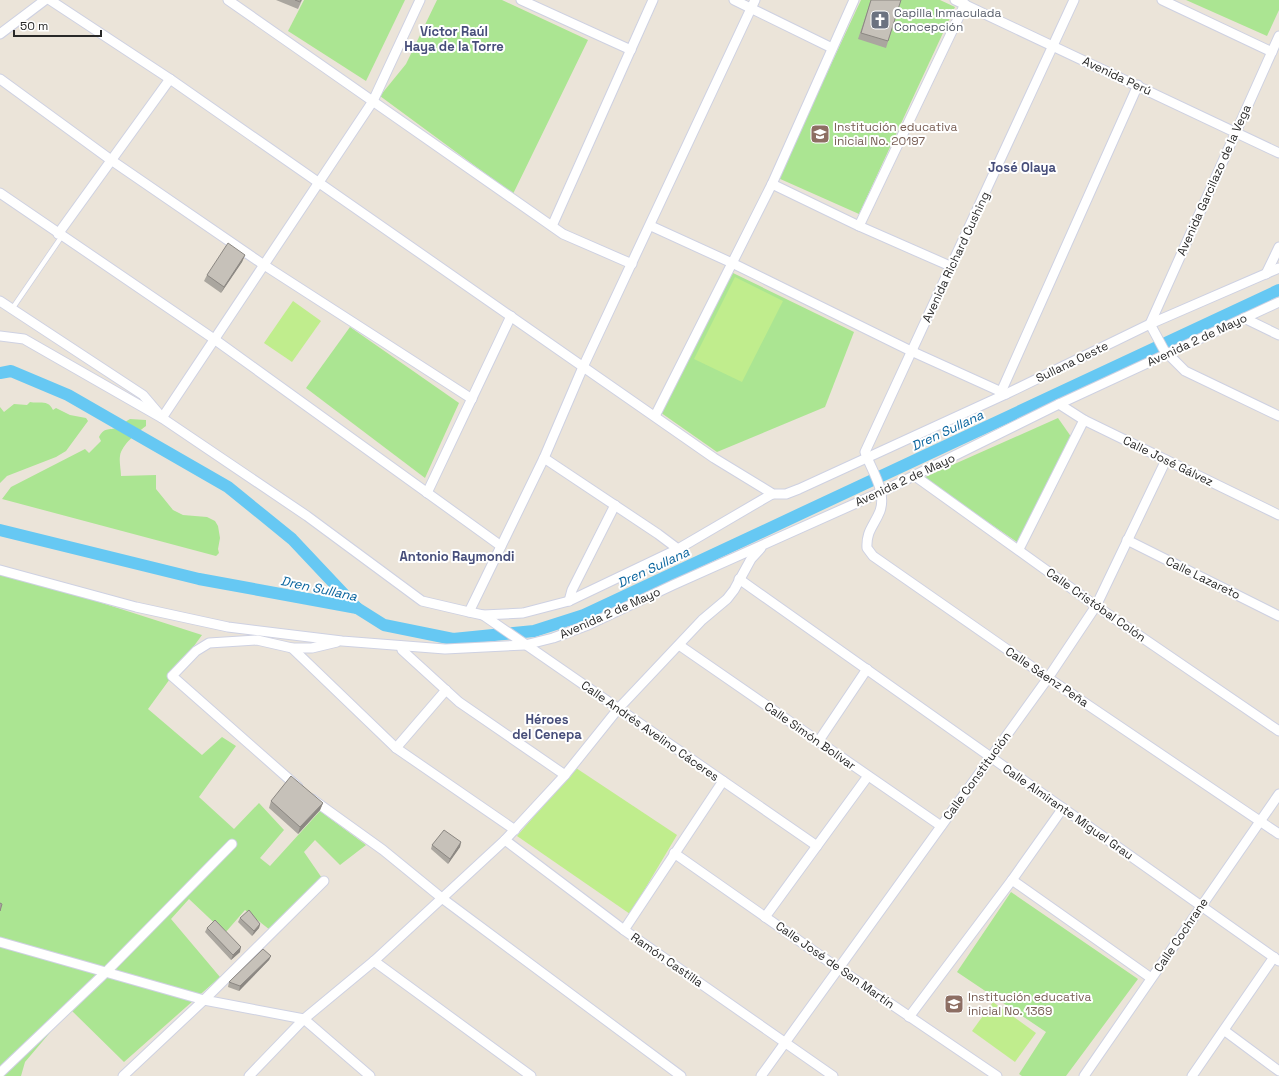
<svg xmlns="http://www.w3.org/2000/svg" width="1279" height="1076" font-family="'Space Grotesk',sans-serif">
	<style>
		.green { fill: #abe592 }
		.pitch { fill: #c0ed8d }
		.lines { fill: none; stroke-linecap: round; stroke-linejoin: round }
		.canal { stroke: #66c8f3; stroke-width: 12 }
		.lane-casing { stroke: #ced1e2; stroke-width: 6 }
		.street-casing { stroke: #ced1e2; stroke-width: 11 }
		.lane { stroke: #fff; stroke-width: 4.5 }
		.street { stroke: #fff; stroke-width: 9 }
		.wall { fill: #aaa69f }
		.shaded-wall { fill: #8b8782 }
		.building { fill: #c6c1b9; stroke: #8b8782 }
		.labels { text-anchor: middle; stroke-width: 4; stroke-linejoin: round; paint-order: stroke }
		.worship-label { font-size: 12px; fill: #5b616d; stroke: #fff; text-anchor: start }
		.street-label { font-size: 12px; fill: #282828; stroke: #fff }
		.education-label { font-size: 12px; fill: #785e54; stroke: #fff; text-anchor: start }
		.neighbourhood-label { font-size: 13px; font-weight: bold; fill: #474e7a; stroke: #fff }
		.water-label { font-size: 13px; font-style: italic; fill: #07639d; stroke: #fff }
	</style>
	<rect width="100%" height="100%" fill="#ebe4d9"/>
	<g class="green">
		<path d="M304 0H405L366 81 288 31Z"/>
		<path d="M437 0H502L588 40 513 194 380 96 406 64Z"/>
		<path d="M861 0H940L955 7 859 214 778 178Z"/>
		<path d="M1186 0H1279V10L1267 36Z"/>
		<path d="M733 273 854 332 825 407 717 452 657 410Z"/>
		<path d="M350 327 459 403 425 478 306 388Z"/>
		<path d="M30 402C39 404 48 399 53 410L56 408 70 415 86 418 88 421 66 451 56 457 7 476 0 483V407L4 412 14 404 27 405Z"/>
		<path d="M1058 418 1072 438 1017 542 923 478Z"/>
		<path d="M130 419 146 420V426C137 433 122 444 120 456 119 462 121 470 121 476L156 475V489L173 510 183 515 207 517 215 521 218 526 220 538 218 549 219 553 216 556 2 499 11 487 85 449 89 453 101 441 99 437C105 426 110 431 119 427 123 425 126 421 130 419Z"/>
		<path d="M0 572 49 586 202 635 148 709 202 755 222 737 236 746 199 797 234 829 259 803 284 830 260 858 270 866 320 811 366 845 340 865 315 840 304 852 324 881 270 930 245 910 225 933 189 899 171 919 220 977 124 1062 70 1009 25 1062 21 1076H0Z"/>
		<path d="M1011 892 1138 979 1066 1076H1022L1019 1074 1046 1032 957 972Z"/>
	</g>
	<g class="pitch">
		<path d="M735 277 783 301 742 382 694 359Z"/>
		<path d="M293 301 321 321 292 362 264 343Z"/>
		<path d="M576 768 677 835 630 914 517 836Z"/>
		<path d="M993 1002 1036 1033 1015 1062 972 1031Z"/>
	</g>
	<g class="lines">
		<g class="canal">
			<path d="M0 373 11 371 68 395 228 487 292 539 357 608"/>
			<path d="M0 530 199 579 357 608 384 625 453 639 534 631 584 615 1279 290"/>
		</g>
		<g class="lane-casing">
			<path id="lane" d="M12 309 62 236"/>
		</g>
		<g class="street-casing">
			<g id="street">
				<path d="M50 0 170 79 714 458 773 494H786L799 489 1006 394 1150 324 1279 268"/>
				<path d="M228 0 563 234 632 264"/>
				<path d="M521 0 631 50"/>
				<path d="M734 0 832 48"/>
				<path d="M955 0 1279 153"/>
				<path d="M1074 0 865 452C871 470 887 491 880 511 874 526 866 531 867 548L873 556 1048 678 1279 834"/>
				<path d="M1162 0 1272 52"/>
				<path d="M0 34 45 0"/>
				<path d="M1279 36 1150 324 1164 350 1185 371 1279 416"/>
				<path d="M0 79 111 160 264 265 472 399"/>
				<path d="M772 184 859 226 950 266"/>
				<path d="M0 193 214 339 501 546"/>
				<path d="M552 226 653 0"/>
				<path d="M651 226 732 263 911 351 1006 394"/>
				<path d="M859 226 965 4"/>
				<path d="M58 234 170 79"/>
				<path d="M1266 274 1279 247"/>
				<path d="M0 301 143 395 160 415"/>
				<path d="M1244 318 1279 335"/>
				<path d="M0 336 24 339 162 418 307 516 422 601 469 612 483 615 523 613 569 601 678 549 772 494"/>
				<path d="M1001 392 1138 85"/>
				<path d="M1059 404 1084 420 1279 515"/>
				<path d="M655 416 772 184 854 0"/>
				<path d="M162 418 373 101 420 0"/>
				<path d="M544 458 658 534 678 549"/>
				<path d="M915 476 1096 606 1279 731"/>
				<path d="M427 493 511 316"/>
				<path d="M1127 540 1279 616"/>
				<path d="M1019 549 1084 420"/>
				<path d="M0 570 136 607 228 627 342 641 445 649 525 645 553 638 588 625 673 585 881 492 1059 404 1279 302"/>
				<path d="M739 579 1279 961"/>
				<path d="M569 601 572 590 615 505"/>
				<path d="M469 612 544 458 583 367 755 0"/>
				<path d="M483 615 817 846"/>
				<path d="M679 645 941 826"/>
				<path d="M401 646 402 650 459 702 565 775"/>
				<path d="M292 648 396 748 515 830"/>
				<path d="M818 742 867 669"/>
				<path d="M396 748 446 690"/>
				<path d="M298 787 172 676 196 651 209 643 257 640 292 648H312L337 642"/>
				<path d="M312 799 383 850 443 899 681 1076"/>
				<path d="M505 840 624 930 833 1076"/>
				<path d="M674 853 838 968 997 1076"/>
				<path d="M1012 880 1151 978"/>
				<path d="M765 917 868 776"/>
				<path d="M624 930 723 781"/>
				<path d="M0 942 204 1000 304 1019 370 1076"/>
				<path d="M374 961 531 1076"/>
				<path d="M909 1017 1012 880 1063 808"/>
				<path d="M1225 1031 1279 1071"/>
				<path d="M1 1072 106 972 232 844"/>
				<path d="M123 1076 204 1000 324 881"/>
				<path d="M249 1076 304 1019 374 961 505 840 565 775 618 709 702 620 727 599 734 590 751 559 761 548"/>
				<path d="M761 1076 1048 678 1096 606 1166 460"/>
				<path d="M1084 1076 1279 794"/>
				<path d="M1192 1076 1274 957"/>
			</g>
		</g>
		<use href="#lane" class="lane"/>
		<use href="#street" class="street"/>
	</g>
	<g class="wall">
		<path d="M276 0H302L298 9Z"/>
		<path d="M871 0H901L886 48 858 39Z"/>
		<path d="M245 255 242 262 221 293 204 281 207 275Z"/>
		<path d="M271 801 323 803 320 810 298 834 269 808Z"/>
		<path d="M461 842 460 847 448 864 431 849 432 845Z"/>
		<path d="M240 918 260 924 259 928 252 936 238 922Z"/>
		<path d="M207 928 240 952 231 960 205 932Z"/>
		<path d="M271 956 269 960 239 991 228 987 229 982Z"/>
	</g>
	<g class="shaded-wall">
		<path d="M245 255 242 262 221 293 224 287Z"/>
		<path d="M323 803 320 810 298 834 300 827Z"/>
		<path d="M461 842 460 847 448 864 450 859Z"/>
		<path d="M260 924 259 928 252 936 254 931Z"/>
		<path d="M241 947 240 952 231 960 233 955Z"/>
		<path d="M271 956 269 960 239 991 240 986Z"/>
	</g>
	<g class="building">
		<path d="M295 0H301L300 2Z"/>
		<path d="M871 0H901L888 41 861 33Z"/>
		<path d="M228 243 245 255 224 287 207 275Z"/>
		<path d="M291 776 323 803 300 827 271 801Z"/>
		<path d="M444 830 461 842 450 859 432 845Z"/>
		<path d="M0 903 2 904 0 911Z"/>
		<path d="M249 910 260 924 254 931 240 918Z"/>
		<path d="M215 920 241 947 233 955 207 928Z"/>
		<path d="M263 949 271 956 240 986 229 982Z"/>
	</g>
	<defs>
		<g id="church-square" transform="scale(1)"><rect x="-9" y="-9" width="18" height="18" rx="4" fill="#6b7280" stroke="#fff"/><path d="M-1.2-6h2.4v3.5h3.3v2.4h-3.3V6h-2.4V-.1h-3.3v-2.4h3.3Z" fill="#fff"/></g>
		<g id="school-square" transform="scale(1)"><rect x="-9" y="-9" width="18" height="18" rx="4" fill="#8d6e63" stroke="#fff"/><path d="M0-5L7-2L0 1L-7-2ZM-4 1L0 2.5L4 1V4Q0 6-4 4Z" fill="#fff"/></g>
	</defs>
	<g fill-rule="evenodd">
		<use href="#church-square" x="880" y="20"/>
		<use href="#school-square" x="820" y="134"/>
		<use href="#school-square" x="954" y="1004"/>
	</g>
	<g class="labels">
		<g class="worship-label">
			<text x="894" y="17">Capilla Inmaculada<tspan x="894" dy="14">Concepción</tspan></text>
		</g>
		<g class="street-label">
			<text transform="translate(1117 76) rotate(25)" y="4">Avenida Perú</text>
			<text transform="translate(1214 180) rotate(-66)" y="4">Avenida Garcilazo de la Vega</text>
			<text transform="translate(956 257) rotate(-65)" y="4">Avenida Richard Cushing</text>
			<text transform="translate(1197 340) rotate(-25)" y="4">Avenida 2 de Mayo</text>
			<text transform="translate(1072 362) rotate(-26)" y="4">Sullana Oeste</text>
			<text transform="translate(1168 461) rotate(26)" y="4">Calle José Gálvez</text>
			<text transform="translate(905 480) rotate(-25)" y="4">Avenida 2 de Mayo</text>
			<text transform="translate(1203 578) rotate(26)" y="4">Calle Lazareto</text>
			<text transform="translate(1096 605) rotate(35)" y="4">Calle Cristóbal Colón</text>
			<text transform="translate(610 613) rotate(-24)" y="4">Avenida 2 de Mayo</text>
			<text transform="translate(1047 677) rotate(34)" y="4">Calle Sáenz Peña</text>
			<text transform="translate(650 731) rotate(35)" y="4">Calle Andrés Avelino Cáceres</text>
			<text transform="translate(810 736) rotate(35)" y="4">Calle Simón Bolívar</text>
			<text transform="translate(977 776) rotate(-54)" y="4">Calle Constitución</text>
			<text transform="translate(1068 812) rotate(35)" y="4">Calle Almirante Miguel Grau</text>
			<text transform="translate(1181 935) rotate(-56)" y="4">Calle Cochrane</text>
			<text transform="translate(667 960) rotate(35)" y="4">Ramón Castilla</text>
			<text transform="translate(835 965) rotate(35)" y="4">Calle José de San Martín</text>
		</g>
		<g class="education-label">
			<text x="834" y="131">Institución educativa<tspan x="834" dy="14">inicial No. 20197</tspan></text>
			<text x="968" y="1001">Institución educativa<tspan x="968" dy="14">inicial No. 1369</tspan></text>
		</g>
		<g class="neighbourhood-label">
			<text x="454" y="36">Víctor Raúl<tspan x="454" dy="15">Haya de la Torre</tspan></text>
			<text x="1022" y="172">José Olaya</text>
			<text x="457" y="561">Antonio Raymondi</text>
			<text x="547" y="724">Héroes<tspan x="547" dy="15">del Cenepa</tspan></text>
		</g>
		<g class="water-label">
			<text transform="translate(947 430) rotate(-25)" y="5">Dren Sullana</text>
			<text transform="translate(653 567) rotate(-25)" y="5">Dren Sullana</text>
			<text transform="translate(319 588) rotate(12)" y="5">Dren Sullana</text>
		</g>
	</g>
	<path d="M14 30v6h87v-6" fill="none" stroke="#282828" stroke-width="2"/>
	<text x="20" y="30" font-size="12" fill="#282828" stroke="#ffffff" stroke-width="3" paint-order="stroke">50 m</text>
</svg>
